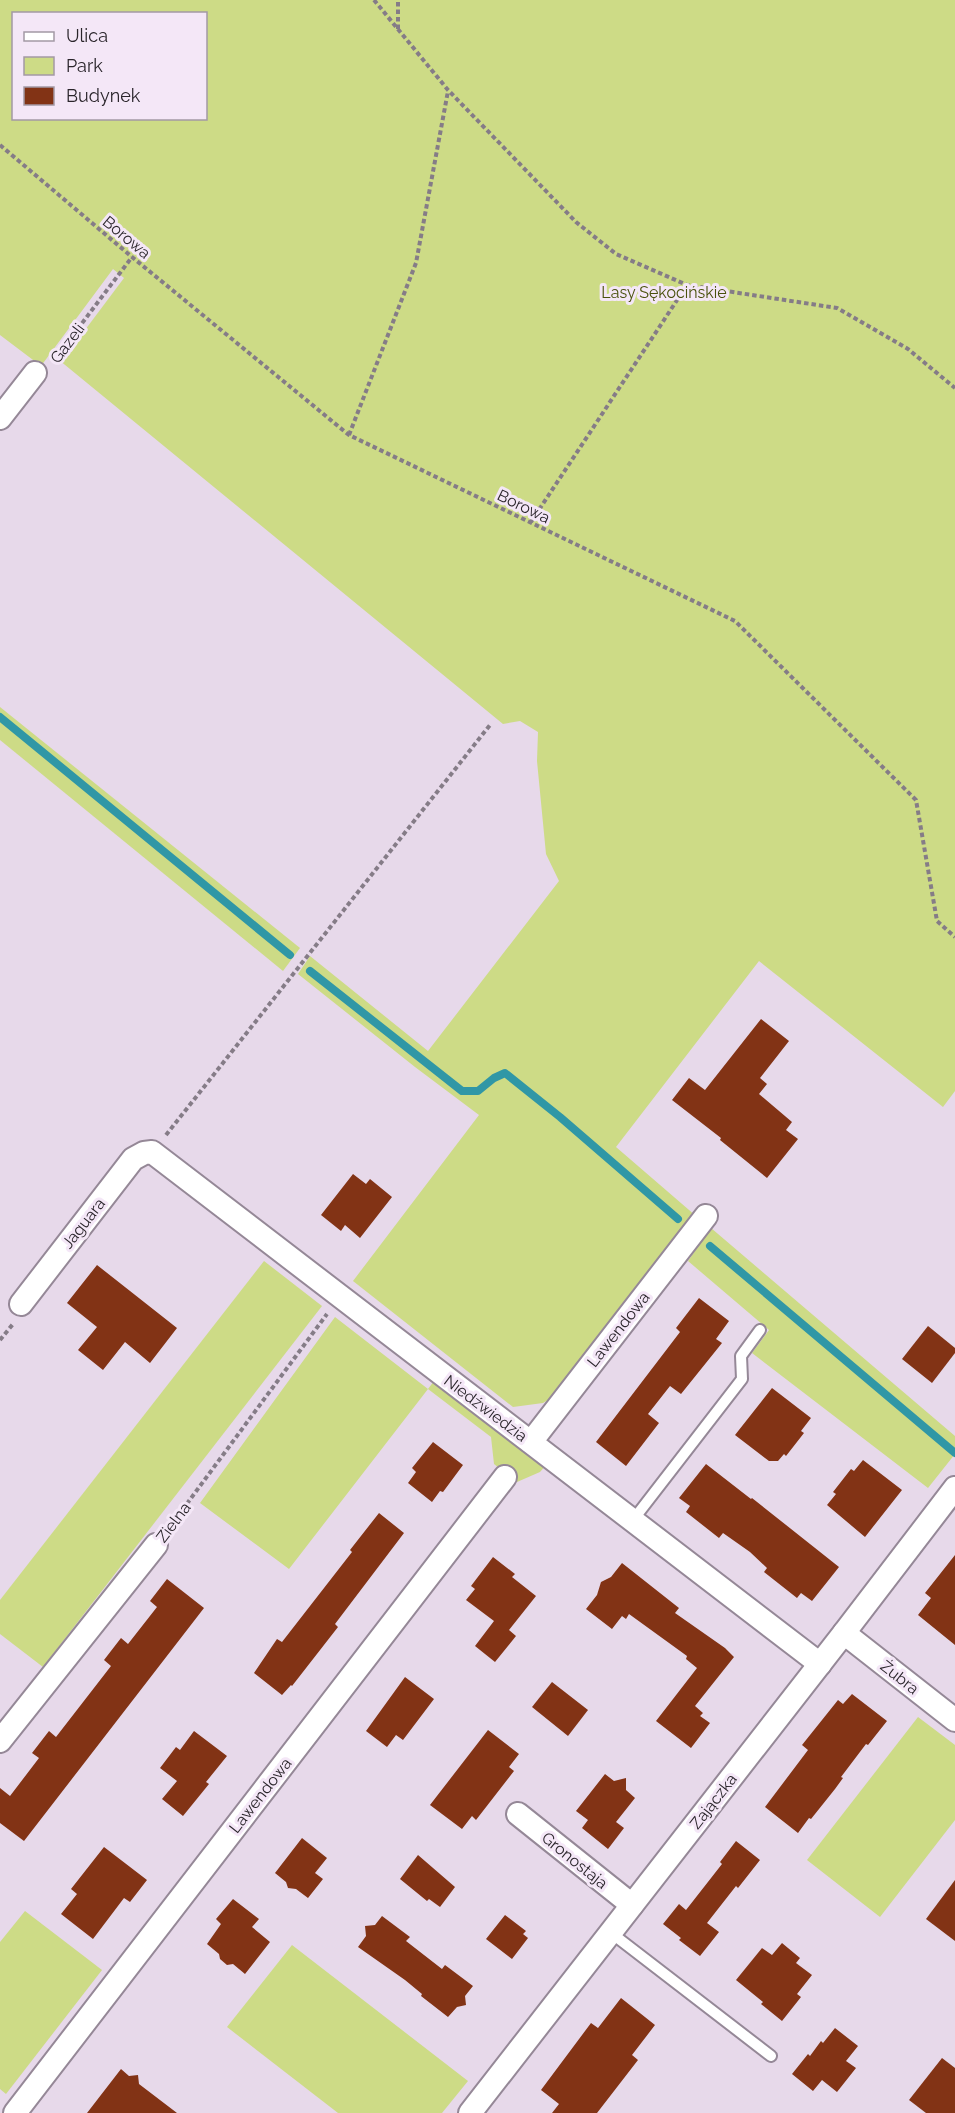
<svg xmlns="http://www.w3.org/2000/svg" width="955" height="2113" font-family="Raleway,sans-serif">
	<style>
		.green { fill: #cddb86; fill-rule: evenodd }
		.lines { fill: none; stroke-linecap: round; stroke-linejoin: round }
		.stream { stroke: #3097a6; stroke-width: 8 }
		.building { fill: #823315 }
		.lane-casing { stroke: #958897; stroke-width: 14 }
		.street-casing { stroke: #958897; stroke-width: 26 }
		.path { stroke: #857c87; stroke-width: 4; stroke-dasharray: 4.5 3; stroke-linecap: butt }
		.lane { stroke: #fff; stroke-width: 10 }
		.street { stroke: #fff; stroke-width: 22 }
		.labels { text-anchor: middle; stroke-width: 6; stroke-linejoin: round; paint-order: stroke }
		.street-label { font-size: 16px; fill: #2a252b; stroke: #f4e7f7 }
		.park-label { font-size: 16px; fill: #49510c; stroke: #f4e7f7 }
	</style>
	<rect width="100%" height="100%" fill="#e7d9ea"/>
	<g class="green">
		<path d="M0 0H955V1091L943 1107 759 961 616 1147 696 1216 553 1397 543 1403 513 1407 353 1281 479 1115 415 1067 298 974 310 956 428 1051 559 881 546 854 537 761 538 732 520 721 503 724 59 360 85 330 124 278 113 269 41 366 0 335ZM14 14H206V118H14Z"/>
		<path d="M0 707 300 948 283 971 0 740Z"/>
		<path d="M711 1228 955 1436V1454L928 1488 752 1353 769 1330 688 1261Z"/>
		<path d="M264 1261 322 1306 43 1667 0 1634V1600Z"/>
		<path d="M335 1317 428 1389 434 1381 547 1464 540 1472 517 1482 494 1464 491 1437 428 1389 289 1569 200 1503Z"/>
		<path d="M918 1717 955 1745V1820L880 1917 807 1860Z"/>
		<path d="M25 1911 102 1970 6 2094 0 2089V1942Z"/>
		<path d="M292 1945 468 2081 442 2113H338L227 2027Z"/>
	</g>
	<g class="lines">
		<g class="stream">
			<path d="M0 717 290 955"/>
			<path d="M310 971 462 1091H478L494 1078 505 1073 560 1117 678 1219"/>
			<path d="M710 1246 955 1453"/>
		</g>
	</g>
	<g class="building">
		<path d="M761 1019 789 1041 760 1078 767 1084 759 1094 792 1122 786 1130 798 1139 767 1178 720 1140 721 1138 672 1100 689 1078 705 1090Z"/>
		<path d="M353 1174 366 1184 370 1179 392 1197 360 1238 345 1225 341 1231 321 1215Z"/>
		<path d="M97 1265 177 1328 150 1363 125 1342 103 1370 78 1350 97 1327 67 1303Z"/>
		<path d="M699 1298 729 1321 716 1339 722 1343 681 1394 670 1386 648 1414 659 1423 626 1466 596 1442 680 1332 676 1328Z"/>
		<path d="M928 1326 955 1348V1353L932 1383 902 1359Z"/>
		<path d="M772 1388 811 1418 801 1431 804 1433 786 1456 784 1454 778 1461H769L735 1435Z"/>
		<path d="M433 1442 463 1465 443 1492 440 1491 432 1502 408 1483 416 1472 412 1468Z"/>
		<path d="M863 1460 902 1490 865 1537 827 1505 836 1494 833 1492 851 1469 854 1471Z"/>
		<path d="M706 1464 751 1499 752 1498 839 1567 812 1601 801 1593 797 1598 764 1572 767 1568 750 1552 723 1533 719 1538 686 1512 690 1506 679 1498Z"/>
		<path d="M379 1513 404 1533 335 1624 338 1627 292 1686 291 1685 282 1695 254 1673 277 1639 282 1642 352 1552 350 1550Z"/>
		<path d="M955 1555V1645L918 1615 931 1598 925 1593Z"/>
		<path d="M493 1557 515 1574 512 1577 536 1596 509 1630 516 1636 495 1662 475 1646 494 1621 466 1600 475 1589 471 1586Z"/>
		<path d="M622 1563 679 1608 675 1613 725 1648 734 1657 695 1706 703 1713 700 1716 710 1723 691 1748 656 1721 697 1668 686 1659 687 1656 629 1614 626 1619 622 1616 612 1629 586 1609 597 1595 601 1582 611 1577Z"/>
		<path d="M167 1579 204 1608 24 1841 0 1823V1788L10 1796 39 1758 32 1753 49 1731 56 1737 111 1666 104 1660 121 1638 128 1644 157 1607 150 1601Z"/>
		<path d="M405 1677 434 1699 403 1740 396 1735 387 1747 366 1731Z"/>
		<path d="M552 1682 588 1710 568 1736 532 1707Z"/>
		<path d="M852 1694 887 1721 868 1745 866 1744 841 1777 843 1778 835 1789 811 1819 809 1818 798 1833 765 1807 808 1750 802 1745 838 1700 843 1704Z"/>
		<path d="M488 1730 519 1754 509 1767 514 1771 476 1820 472 1816 462 1829 430 1805Z"/>
		<path d="M194 1731 227 1756 206 1782 209 1784 183 1816 162 1799 177 1781 160 1768 176 1747 180 1750Z"/>
		<path d="M605 1774 614 1781 626 1778V1790L635 1798 616 1822 624 1828 608 1849 582 1828 588 1820 576 1811Z"/>
		<path d="M302 1838 327 1858 315 1873 323 1879 308 1898 296 1889 288 1888 286 1882 275 1873Z"/>
		<path d="M736 1841 760 1860 738 1888 736 1886 707 1923 719 1932 700 1956 679 1940 681 1938 663 1924 679 1904 686 1910 722 1864 720 1862Z"/>
		<path d="M104 1847 147 1880 130 1902 124 1898 93 1939 61 1914 77 1894 71 1889Z"/>
		<path d="M418 1855 455 1887 440 1907 429 1899 427 1901 400 1879Z"/>
		<path d="M955 1880V1941L926 1919Z"/>
		<path d="M233 1899 259 1919 252 1927 270 1942 245 1974 233 1964 227 1965 220 1959 219 1954 207 1944 221 1924 216 1919Z"/>
		<path d="M505 1915 526 1931 523 1934 528 1938 512 1959 486 1939Z"/>
		<path d="M382 1916 410 1937 406 1941 442 1969 445 1965 473 1986 465 1996 466 2005 457 2007 448 2017 421 1996 422 1994 405 1980 358 1947 366 1936 365 1926 375 1925Z"/>
		<path d="M782 1943 800 1958 796 1963 812 1975 797 1994 801 1997 782 2021 761 2004 763 2002 736 1980 762 1948 772 1955Z"/>
		<path d="M621 1998 655 2025 632 2055 638 2060 597 2113H552L559 2104 541 2090 591 2023 598 2028Z"/>
		<path d="M835 2028 858 2046 846 2061 856 2068 837 2092 822 2080 813 2091 792 2074 808 2054 810 2056 821 2041 823 2043Z"/>
		<path d="M942 2058 955 2068V2113H926L909 2100Z"/>
		<path d="M121 2069 129 2076 138 2075 139 2084 177 2113H87Z"/>
	</g>
	<g class="lines">
		<g class="lane-casing">
			<g id="lane">
				<path d="M633 1520 742 1379 741 1356 760 1330"/>
				<path d="M610 1932 771 2056"/>
			</g>
		</g>
		<g class="street-casing">
			<g id="street">
				<path d="M0 418 35 373"/>
				<path d="M21 1304 133 1159 144 1153 152 1152 820 1664"/>
				<path d="M531 1442 706 1216"/>
				<path d="M844 1633 955 1720"/>
				<path d="M0 1741 156 1545"/>
				<path d="M518 1814 632 1905"/>
				<path d="M15 2113 505 1477"/>
				<path d="M470 2113 844 1633 955 1488"/>
			</g>
		</g>
		<g class="path">
			<path d="M374 0 448 90 576 222 616 254 687 285 837 308 908 349 955 388"/>
			<path d="M398 29V0"/>
			<path d="M0 145 132 257 349 435 735 621 916 800 937 921 955 937"/>
			<path d="M55 359 132 257"/>
			<path d="M349 435 416 263 448 91"/>
			<path d="M531 522 687 285"/>
			<path d="M166 1135 490 725"/>
			<path d="M0 1340 13 1324"/>
			<path d="M169 1528 327 1314"/>
		</g>
		<use href="#lane" class="lane"/>
		<use href="#street" class="street"/>
	</g>
	<g class="labels">
		<g class="street-label">
			<text transform="translate(127 237) rotate(40)" y="6">Borowa</text>
			<text transform="translate(67 343) rotate(-53)" y="6">Gazeli</text>
			<text transform="translate(524 506) rotate(26)" y="6">Borowa</text>
			<text transform="translate(83 1223) rotate(-52)" y="6">Jaguara</text>
			<text transform="translate(618 1329) rotate(-52)" y="6">Lawendowa</text>
			<text transform="translate(486 1408) rotate(37)" y="6">Niedźwiedzia</text>
			<text transform="translate(173 1522) rotate(-53)" y="6">Zielna</text>
			<text transform="translate(900 1677) rotate(38)" y="6">Żubra</text>
			<text transform="translate(260 1795) rotate(-52)" y="6">Lawendowa</text>
			<text transform="translate(713 1801) rotate(-52)" y="6">Zajączka</text>
			<text transform="translate(575 1860) rotate(39)" y="6">Gronostaja</text>
		</g>
		<g class="park-label">
			<text x="664" y="298">Lasy Sękocińskie</text>
		</g>
	</g>
	<rect x="12" y="12" width="195" height="108" fill="#f4e7f7" stroke="#a399a5" stroke-width="1.5"/>
	<rect x="24" y="32" width="30" height="9" fill="#ffffff" stroke="#a399a5" stroke-width="1.5"/>
	<text x="66" y="42" font-size="18" fill="#2a252b">Ulica</text>
	<rect x="24" y="57" width="30" height="18" fill="#cddb86" stroke="#a399a5" stroke-width="1.5"/>
	<text x="66" y="72" font-size="18" fill="#2a252b">Park</text>
	<rect x="24" y="87" width="30" height="18" fill="#823315" stroke="#a399a5" stroke-width="1.5"/>
	<text x="66" y="102" font-size="18" fill="#2a252b">Budynek</text>
</svg>
